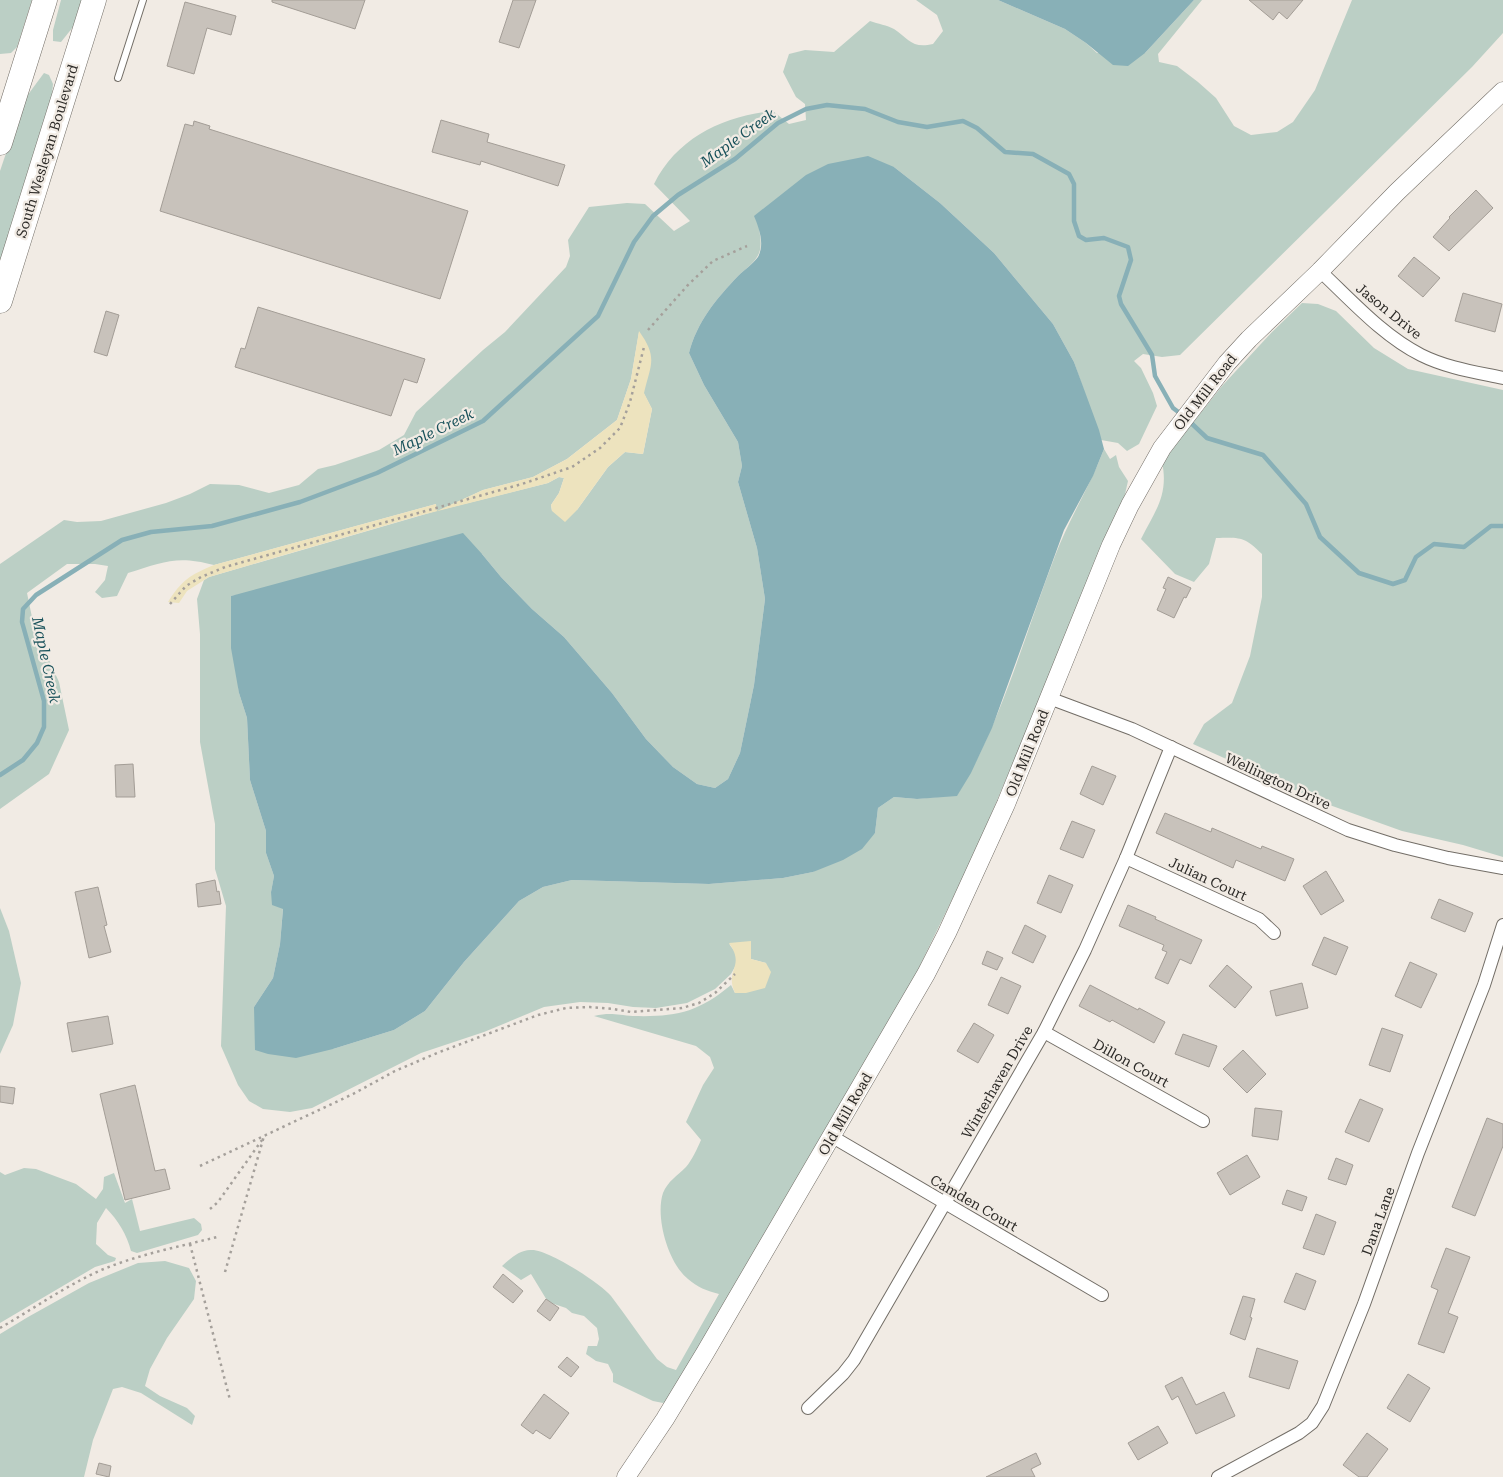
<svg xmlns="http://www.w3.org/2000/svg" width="1503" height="1477" font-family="'Roboto Serif',serif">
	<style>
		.green { fill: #bbcfc5; fill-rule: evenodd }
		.sand { fill: #ede3be }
		.water { fill: #88b0b7 }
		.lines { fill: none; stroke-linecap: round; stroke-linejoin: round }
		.stream { stroke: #88b0b7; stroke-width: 4.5 }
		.building { fill: #c8c2bb; stroke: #a39d96 }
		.lane-casing { stroke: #736e67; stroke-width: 8 }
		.street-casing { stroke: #736e67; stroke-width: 14 }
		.secondary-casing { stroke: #736e67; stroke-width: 19 }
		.highway-casing { stroke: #736e67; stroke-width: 25 }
		.path { stroke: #a5a09b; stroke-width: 2.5; stroke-dasharray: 2.5 4; stroke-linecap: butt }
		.lane { stroke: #fff; stroke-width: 6 }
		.street { stroke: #fff; stroke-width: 12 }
		.secondary { stroke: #fff; stroke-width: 18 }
		.highway { stroke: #fff; stroke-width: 24 }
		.labels { text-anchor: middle; stroke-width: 4.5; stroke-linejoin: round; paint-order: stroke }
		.street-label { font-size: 14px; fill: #2c2a27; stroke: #f1ebe4 }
		.water-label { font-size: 15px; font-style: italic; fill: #18515a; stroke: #f1ebe4 }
	</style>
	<rect width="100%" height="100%" fill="#f1ebe4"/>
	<g class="green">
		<path d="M0 0H32L17 47 11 53 0 54Z"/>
		<path d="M61 0H86L77 22 61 42 53 41V30Z"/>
		<path d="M916 0H998L1065 29 1086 43 1097 53H1145L1194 0H1202L1158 54 1159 62 1177 66 1198 82 1216 98 1234 126 1251 135 1277 132 1293 122 1315 90 1352 0H1503V33L1472 67 1180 355 1162 357 1143 354 1134 361 1141 368 1153 393 1157 406 1139 444 1127 451 1118 443 1101 440 1074 362 1053 324 994 253 940 203 894 167 759 227C760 237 763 248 757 257 753 264 744 270 738 276 716 299 697 322 689 353L704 385 738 442 742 466 738 482 757 548 765 599 754 685 740 753 728 779 715 788 697 784 673 767 646 739 612 693 564 637 532 609 501 577 482 554 231 596 239 693 247 718 250 780 266 831V853L274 876 271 892 283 908 280 944 273 978 254 1007 333 1049 394 1030 425 1011 464 962 519 901 543 887 572 880 709 884 783 878 813 872 875 833 878 808 894 797 917 799 957 795C1002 722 1024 636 1055 556 1069 519 1090 486 1104 449L1110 459 1116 455 1119 467 1128 481 1123 503 976 850 910 986 669 1400 663 1403 653 1401 613 1382V1374L608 1364 596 1361 586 1354 588 1346H597L599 1339 597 1328 584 1316 572 1313 566 1308 548 1302 531 1274 521 1280 502 1266C510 1259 520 1249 532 1250 549 1250 600 1283 611 1296 627 1317 641 1338 657 1359L667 1367 676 1370 719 1294C707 1291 697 1287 688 1279 668 1263 655 1217 663 1193 668 1181 677 1176 686 1167 692 1160 697 1149 701 1140L686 1122 703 1085 714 1068 710 1057 696 1046 594 1016C611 1012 617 1015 633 1016 676 1017 697 1013 731 985L735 993 766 963 751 959 729 944 736 953V965L731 974 715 989 687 1003 656 1008 633 1007 608 1003 580 1002 544 1007 484 1032 421 1053 312 1108 290 1112 263 1109 249 1101 238 1085 221 1046 226 906 215 869V824L200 742V634L197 599 204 580 209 577 436 511V504L214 565C177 555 163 562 128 573L117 596 102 598 95 592 105 580 108 566 95 564H67L27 593 34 627 59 682 69 730 49 774 0 809V564L64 520 77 522 101 521 166 503 190 494 210 484 239 485 269 493 299 485 318 469 335 465 379 450 404 435 416 412 483 350 505 332 566 267 570 256 568 240 589 207 627 203 645 204 674 231 690 221 654 184C677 138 723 116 773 111L789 124 806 120 805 104 796 97 783 72 789 54 805 50 834 52 870 21C878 24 887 25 894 29 909 39 912 49 933 44L943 31 937 15ZM639 332 644 394 652 409 643 454 625 452 608 467 577 510 552 511 551 505 559 493 564 478 559 477 548 483 440 510 483 490 533 477 567 459 617 420 631 379Z"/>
		<path d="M44 73 49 75 53 84 51 105 0 272V171L24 100Z"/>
		<path d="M1302 303 1318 304 1336 311 1374 348 1408 369 1503 390V857L1463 845 1402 831 1324 803 1193 744 1204 724 1232 703 1250 656 1262 597V554C1245 537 1241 537 1216 538L1209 564 1194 582 1175 574 1141 539C1155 511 1169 495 1162 462L1222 386 1272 332Z"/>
		<path d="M0 908 9 931 21 983 13 1025 0 1054Z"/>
		<path d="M24 1168 36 1169 76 1184 96 1199 103 1189 104 1177 114 1173 125 1203 132 1199 140 1231 194 1218 201 1224 202 1230 198 1235 137 1253 131 1251C127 1235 118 1220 106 1208L97 1223 96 1244 108 1255 116 1258 115 1261 95 1267 0 1323V1172L5 1175Z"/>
		<path d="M165 1261 189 1268 196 1281 194 1299 167 1338 150 1369 145 1386 160 1396 187 1408 195 1416 192 1425 141 1393 122 1387 113 1389 93 1440 84 1477H0V1334L28 1317 89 1283 138 1263Z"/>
	</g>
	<g class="sand">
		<path d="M639 331C658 358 651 363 644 393L652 409 643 454 625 452 608 467 577 510 565 522 552 511 551 505 559 493 564 478 559 477 548 483 418 516 209 577 187 591 179 603 168 602C182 580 190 575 214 565L436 504 437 511 483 490 533 477 567 459 617 420 631 379Z"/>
		<path d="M751 941V959L766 963 771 972 765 988 746 993H735C724 969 746 967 729 943Z"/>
	</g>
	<g class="water">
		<path d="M998 0H1194L1145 53 1128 66 1113 65 1086 43 1065 29Z"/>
		<path d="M868 156 894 167 940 203 994 253 1053 324 1074 362 1099 430 1104 449 1093 476 1064 530 992 728 971 773 957 796 917 799 894 797 878 808 875 833 862 849 843 860 813 872 783 878 709 884 572 880 543 887 519 901 464 962 425 1011 394 1030 333 1049 296 1058 268 1054 255 1050 254 1007 273 978 280 944 283 909 272 905 271 892 274 876 266 853V831L250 780 247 718 239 693 231 648V596L463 533 482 554 501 577 532 609 564 637 612 693 646 739 673 767 697 784 715 788 728 779 740 753 754 685 765 599 757 548 738 482 742 466 738 442 704 385 689 353C697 322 716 299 738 276 744 270 753 264 758 257 765 244 759 228 754 216L806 175 828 164Z"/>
	</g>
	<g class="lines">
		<g class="stream">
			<path d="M1189 421 1207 438 1263 455 1306 504 1320 537 1359 573 1393 584 1405 580 1416 557 1434 544 1464 547 1491 526H1503"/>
			<path d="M0 775 23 760 37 743 44 727V701L22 622 23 609 36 595 122 540 151 532 212 526 300 502 377 473 483 421 598 316 634 242 653 216 678 195 735 159 778 123 806 109 827 105 865 109 898 122 927 127 963 121 977 128 1005 152 1033 154 1069 174 1074 184V221L1079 236 1086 240 1104 238 1128 247 1131 260 1119 296 1121 304 1152 355 1155 376 1173 408 1181 414"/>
		</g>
	</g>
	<g class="building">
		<path d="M272 0H365L355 29 272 2Z"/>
		<path d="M513 0H536L519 48 499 42Z"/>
		<path d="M1249 0H1303L1287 19 1279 12 1273 20Z"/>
		<path d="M185 2 236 16 231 35 207 28 194 74 167 66Z"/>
		<path d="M441 120 489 134 487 142 565 165 558 186 481 161 480 165 432 152Z"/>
		<path d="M194 121 210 126 209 129 468 211 440 299 160 211 185 124 193 126Z"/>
		<path d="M1476 190 1493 208 1449 251 1433 237 1450 218 1449 217Z"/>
		<path d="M1414 257 1440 278 1423 297 1398 276Z"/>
		<path d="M1463 293 1502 304 1495 332 1455 321Z"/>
		<path d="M258 307 425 359 417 383 404 379 391 416 235 367 241 348 245 349Z"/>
		<path d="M106 311 119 315 107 356 94 352Z"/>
		<path d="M1168 577 1191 588 1186 598 1184 597 1174 618 1157 610 1166 589 1163 588Z"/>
		<path d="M133 764 135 797H116L115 765Z"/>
		<path d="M1092 766 1116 776 1103 805 1080 794Z"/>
		<path d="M1165 813 1211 832 1212 828 1261 849 1262 846 1294 859 1285 881 1236 860 1233 868 1156 833Z"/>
		<path d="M1072 821 1095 830 1083 858 1060 849Z"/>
		<path d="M1326 871 1344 901 1321 915 1303 886Z"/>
		<path d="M1049 875 1073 885 1061 913 1037 903Z"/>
		<path d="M215 880 217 892 219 891 221 904 198 907 196 884Z"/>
		<path d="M98 887 107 925 104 926 111 952 89 958 75 892Z"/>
		<path d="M1439 899 1473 913 1465 932 1431 918Z"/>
		<path d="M1128 905 1156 917 1155 919 1202 940 1191 964 1180 959 1168 984 1155 978 1167 952 1162 950 1164 945 1119 926Z"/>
		<path d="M1025 925 1046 936 1033 963 1012 953Z"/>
		<path d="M1324 937 1348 947 1336 975 1312 965Z"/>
		<path d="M987 951 1003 958 997 970 982 964Z"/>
		<path d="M1410 962 1437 974 1421 1008 1395 996Z"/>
		<path d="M1227 965 1252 987 1235 1008 1209 986Z"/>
		<path d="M1001 977 1021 986 1008 1014 988 1005Z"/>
		<path d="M1302 983 1308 1008 1276 1016 1270 991Z"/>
		<path d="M1090 985 1138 1010 1139 1008 1165 1022 1154 1043 1112 1020 1110 1022 1079 1006Z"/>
		<path d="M108 1016 113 1044 72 1052 67 1023Z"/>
		<path d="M974 1023 994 1035 978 1063 957 1051Z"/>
		<path d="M1382 1028 1403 1035 1390 1072 1369 1065Z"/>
		<path d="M1183 1034 1217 1046 1209 1067 1175 1054Z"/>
		<path d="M1243 1050 1266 1074 1247 1093 1223 1069Z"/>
		<path d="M135 1085 155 1171 165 1169 170 1189 125 1200 100 1094Z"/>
		<path d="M0 1086 15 1088 13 1104 0 1102Z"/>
		<path d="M1360 1099 1383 1109 1369 1142 1345 1132Z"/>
		<path d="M1255 1108 1282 1111 1278 1140 1252 1136Z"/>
		<path d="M1487 1118 1503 1124V1146L1475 1216 1452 1207Z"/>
		<path d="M1247 1155 1260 1177 1230 1195 1217 1173Z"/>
		<path d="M1336 1158 1353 1165 1346 1185 1328 1179Z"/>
		<path d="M1287 1190 1307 1197 1302 1211 1282 1204Z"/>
		<path d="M1316 1214 1336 1222 1324 1255 1303 1248Z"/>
		<path d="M1446 1248 1470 1257 1448 1313 1458 1317 1444 1353 1418 1344 1438 1290 1431 1287Z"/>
		<path d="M1296 1273 1316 1281 1305 1310 1284 1302Z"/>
		<path d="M503 1274 523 1291 513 1303 493 1287Z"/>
		<path d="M1243 1296 1255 1299 1250 1317 1252 1318 1245 1340 1230 1334Z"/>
		<path d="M546 1299 559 1308 550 1321 537 1311Z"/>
		<path d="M1257 1348 1298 1361 1289 1389 1249 1377Z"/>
		<path d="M567 1357 579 1367 571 1377 558 1367Z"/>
		<path d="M1408 1374 1430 1388 1410 1422 1387 1408Z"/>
		<path d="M1182 1377 1196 1405 1224 1392 1235 1416 1196 1434 1178 1396 1172 1400 1165 1386Z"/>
		<path d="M544 1394 569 1413 550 1439 536 1430 533 1434 521 1425Z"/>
		<path d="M1158 1426 1168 1443 1138 1460 1128 1443Z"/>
		<path d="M1367 1433 1388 1449 1367 1477H1359L1343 1465Z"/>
		<path d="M1036 1453 1041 1464 1031 1469 1035 1477H986Z"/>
		<path d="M99 1463 111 1466 109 1477 96 1474Z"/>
	</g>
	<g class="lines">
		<g class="lane-casing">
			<path id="lane" d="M118 78 143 0"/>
		</g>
		<g class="street-casing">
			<g id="street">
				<path d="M1320 271C1351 300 1383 336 1421 355 1447 368 1475 372 1503 378"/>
				<path d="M1049 698 1132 729 1348 830 1395 845 1448 858 1503 868"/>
				<path d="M1126 858 1259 919 1274 933"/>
				<path d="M1044 1032 1203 1121"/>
				<path d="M831 1136 1102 1295"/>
				<path d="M808 1408 843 1374 854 1360 1044 1032 1085 950 1126 858 1171 747"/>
				<path d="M1218 1477 1299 1433 1312 1423 1323 1406 1364 1304 1418 1153 1484 985 1503 925"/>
			</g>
		</g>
		<g class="secondary-casing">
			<path id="secondary" d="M626 1477 665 1419 705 1353 926 974 947 933 1006 804 1111 545 1130 505 1162 448 1227 363 1249 339 1320 271 1397 192 1503 91"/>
		</g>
		<g class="highway-casing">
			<g id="highway">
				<path d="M0 143 45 0"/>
				<path d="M0 301 94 0"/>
			</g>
		</g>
		<g class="path">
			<path d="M648 330 687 286 713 261 747 246"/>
			<path d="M170 604 186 586 201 577 225 567 522 484 572 467 600 448 620 428 630 402 644 347"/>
			<path d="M200 1166 353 1094 395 1071 437 1053 538 1015 566 1008 590 1007 613 1009 631 1012 682 1008 699 1003 715 993 735 974"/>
			<path d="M210 1209 218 1202 262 1140"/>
			<path d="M190 1244 230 1400"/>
			<path d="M225 1272 264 1136"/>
			<path d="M0 1328C33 1309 64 1287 99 1271 136 1255 178 1247 217 1237"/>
		</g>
		<use href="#lane" class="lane"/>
		<use href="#street" class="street"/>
		<use href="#secondary" class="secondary"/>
		<use href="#highway" class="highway"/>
	</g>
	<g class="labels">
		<g class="street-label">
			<text transform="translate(47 151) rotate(-73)" y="5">South Wesleyan Boulevard</text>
			<text transform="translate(1389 311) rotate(39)" y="5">Jason Drive</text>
			<text transform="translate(1205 392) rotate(-52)" y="5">Old Mill Road</text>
			<text transform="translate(1027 753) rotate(-68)" y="5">Old Mill Road</text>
			<text transform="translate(1278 781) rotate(25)" y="5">Wellington Drive</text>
			<text transform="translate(1208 879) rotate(25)" y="5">Julian Court</text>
			<text transform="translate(1131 1063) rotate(29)" y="5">Dillon Court</text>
			<text transform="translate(997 1082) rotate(-60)" y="5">Winterhaven Drive</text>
			<text transform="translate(845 1114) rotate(-60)" y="5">Old Mill Road</text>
			<text transform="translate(974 1203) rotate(30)" y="5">Camden Court</text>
			<text transform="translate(1378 1221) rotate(-70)" y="5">Dana Lane</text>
		</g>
		<g class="water-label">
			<text transform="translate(738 138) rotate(-36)" y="5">Maple Creek</text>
			<text transform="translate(433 432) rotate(-26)" y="5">Maple Creek</text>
			<text transform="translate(46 660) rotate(78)" y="5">Maple Creek</text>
		</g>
	</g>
</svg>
